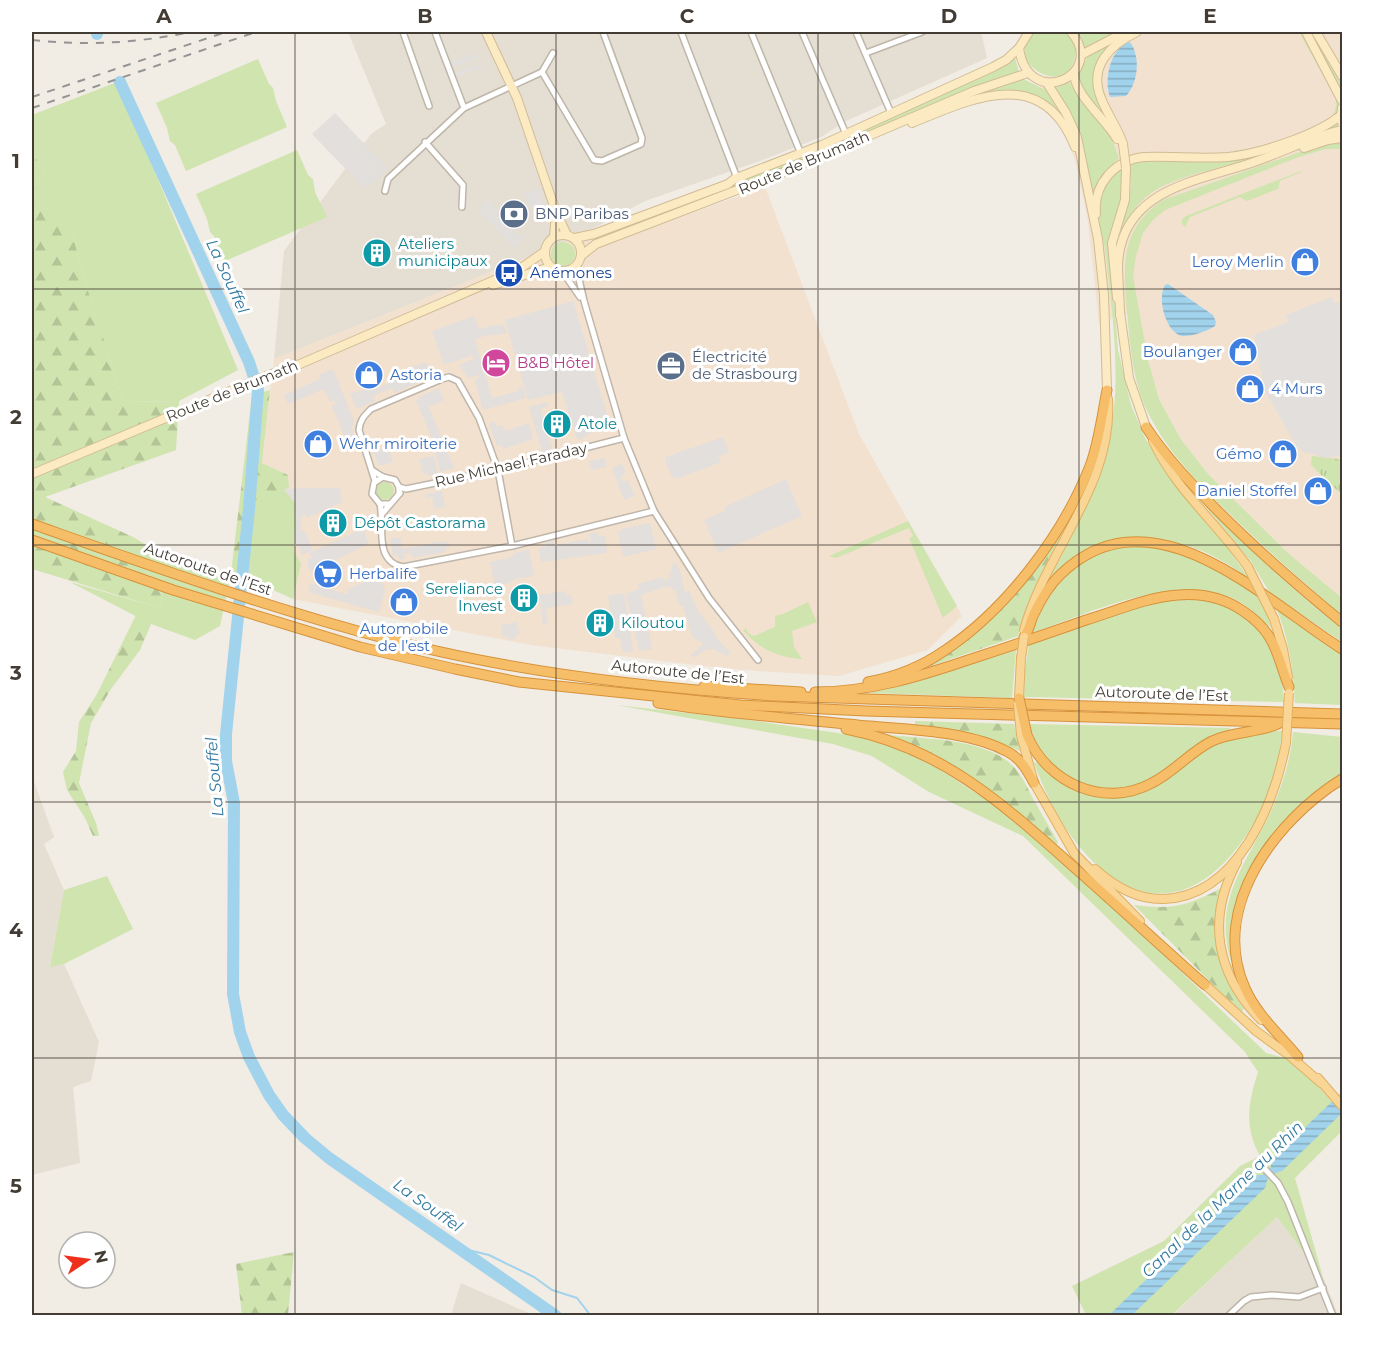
<svg xmlns="http://www.w3.org/2000/svg" width="1374" height="1347" font-family="Montserrat,sans-serif">
	<style>
		.residential { fill: #e5ded2 }
		.commercial { fill: #f3e1cf }
		.grass { fill: #cfe4ae }
		.forest { fill: url(#forest-firs) }
		.park { fill: url(#park-tufts) }
		.parking { fill: #e2dfdc }
		.water { fill: url(#water-rules) }
		.lines { fill: none; stroke-linecap: round; stroke-linejoin: round }
		.stream { stroke: #a2d3ec; stroke-width: 2 }
		.river { stroke: #a2d3ec; stroke-width: 12 }
		.street-casing { stroke: #bfb6aa; stroke-width: 8 }
		.secondary-casing { stroke: #d0bc96; stroke-width: 10 }
		.primary-casing { stroke: #deb166; stroke-width: 10 }
		.highway-casing { stroke: #d6923a; stroke-width: 11 }
		.street { stroke: #fff; stroke-width: 5 }
		.secondary { stroke: #fceac3; stroke-width: 8 }
		.primary { stroke: #f9d695; stroke-width: 8 }
		.highway { stroke: #f7be69; stroke-width: 9 }
		.rail { stroke: #949494; stroke-width: 2; stroke-dasharray: 8 8; stroke-linecap: butt }
		.secondary-bridge-casing { stroke: #d0bc96; stroke-width: 10; stroke-linecap: butt }
		.primary-bridge-casing { stroke: #deb166; stroke-width: 10; stroke-linecap: butt }
		.highway-bridge-casing { stroke: #d6923a; stroke-width: 11; stroke-linecap: butt }
		.secondary-bridge { stroke: #fceac3; stroke-width: 8 }
		.primary-bridge { stroke: #f9d695; stroke-width: 8 }
		.highway-bridge { stroke: #f7be69; stroke-width: 9 }
		.grid { fill: none; stroke: #433c34; stroke-width: 1.5; stroke-opacity: 0.55 }
		.labels { text-anchor: middle; stroke-width: 6; stroke-linejoin: round; paint-order: stroke }
		.street-label { font-size: 15px; fill: #433c34; stroke: #fff }
		.service-label { font-size: 15px; fill: #4e5e75; stroke: #fff; text-anchor: start }
		.culture-label { font-size: 15px; fill: #0d838f; stroke: #fff; text-anchor: start }
		.shop-label { font-size: 15px; fill: #366cbe; stroke: #fff; text-anchor: end }
		.transit-label { font-size: 15px; fill: #164399; stroke: #fff; text-anchor: start }
		.hotel-label { font-size: 15px; fill: #b23c85; stroke: #fff; text-anchor: start }
		.water-label { font-size: 16px; font-style: italic; fill: #317aa1; stroke: #fff }
		.neatline { fill: none; stroke: #433c34; stroke-width: 2 }
		.grid-label { font-size: 20px; text-anchor: middle; font-weight: bold; fill: #433c34 }
	</style>
	<defs>
		<pattern id="forest-firs" width="22" height="20" patternUnits="userSpaceOnUse" patternTransform="scale(1.5)"><rect width="22" height="20" fill="#cfe4ae"/><path d="M5 1l3.5 6h-7zM16 11l3.5 6h-7z" fill="#b3c496"/></pattern>
		<pattern id="park-tufts" width="24" height="20" patternUnits="userSpaceOnUse" patternTransform="scale(1.5)"><rect width="24" height="20" fill="#cfe4ae"/><path d="M3 7l-1-3M5 7V3M7 7l1-3M15 17l-1-3M17 17v-4M19 17l1-3" fill="none" stroke="#b3c496"/></pattern>
		<pattern id="water-rules" width="6" height="5" patternUnits="userSpaceOnUse" patternTransform="scale(1.5)"><rect width="6" height="5" fill="#a2d3ec"/><path d="M0 2.5h6" fill="none" stroke="#86acc0"/></pattern>
	</defs>
	<rect width="100%" height="100%" fill="#f1ece4"/>
	<g class="residential">
		<path d="M348 32H981L987 58 846 121 821 137 760 161 645 201 575 238 274 359 284 251 371 134 386 124Z"/>
		<path d="M32 776 54 837 44 844 64 890 50 966 64 964 99 1042 91 1081 73 1087 80 1163 32 1175Z"/>
		<path d="M1277 1217 1316 1269 1322 1274 1338 1315 1172 1316Z"/>
		<path d="M461 1283 533 1315H451Z"/>
	</g>
	<g class="commercial">
		<path d="M1064 32H1342V598L1289 554 1208 474 1180 438 1159 399 1152 376 1144 343 1139 310 1099 323 1088 221 1075 160 1067 139 1058 125 1043 110 1032 104 1045 76 1061 74 1073 61 1075 56 1067 33Z"/>
		<path d="M765 187 859 434 962 616 928 650 839 676 728 669 531 645 293 599 288 475 262 463 274 359 575 238 660 224Z"/>
	</g>
	<g class="grass">
		<path d="M1037 32H1064C1072 38 1076 45 1075 56 1067 103 996 58 1037 32Z"/>
		<path d="M1083 32H1117L1085 48 1079 34Z"/>
		<path d="M1299 32H1302L1338 97 1340 104 1337 113 1330 121 1278 143 1235 153V150C1255 150 1313 131 1329 118 1336 113 1337 105 1335 97Z"/>
		<path d="M1309 32 1324 54 1331 61 1342 82V92Z"/>
		<path d="M1112 43 1105 51 1097 67 1107 119 1080 88 1076 76 1089 55Z"/>
		<path d="M1015 58 1019 72 965 91 795 165 594 242 593 237 608 230 814 152 994 70Z"/>
		<path d="M258 59 269 84 273 88 276 101 287 127 186 171 175 145 170 141 167 128 156 103Z"/>
		<path d="M1023 79 1046 90 1068 127C1033 87 1015 82 964 99L985 90Z"/>
		<path d="M117 82 238 370 179 401 124 402 88 291 73 237 34 195 44 170 32 152V115Z"/>
		<path d="M1069 82 1111 137 1119 158 1105 171 1094 191 1090 190 1084 159 1053 89Z"/>
		<path d="M1337 123 1338 127C1313 132 1289 146 1265 154 1232 166 1179 174 1151 193 1135 204 1127 220 1119 237H1117L1131 189V160L1146 158 1154 162 1171 159 1225 160Z"/>
		<path d="M1342 140V149H1326L1296 158 1165 210 1153 220 1143 233 1136 256 1133 276 1148 360 1159 399 1180 438 1208 474 1289 554 1342 598V616C1307 585 1271 554 1237 521 1201 486 1164 450 1144 404 1131 372 1129 335 1126 300 1123 258 1124 226 1163 200L1323 144Z"/>
		<path d="M297 150 308 175 313 179 315 192 327 217 225 261 214 236 210 232 207 219 196 194Z"/>
		<path d="M1121 166 1124 186 1110 246 1118 350 1131 405 1145 438 1163 468 1228 548 1249 579C1240 573 1232 566 1222 561 1169 530 1097 527 1053 576L1052 574C1080 521 1108 470 1114 409 1119 359 1111 300 1105 249 1103 235 1096 219 1098 204 1101 188 1110 178 1121 166Z"/>
		<path d="M1301 171V172L1280 181 1278 189 1247 201 1240 197 1190 217 1185 227 1182 224V219L1186 216Z"/>
		<circle cx="563" cy="254" r="12"/>
		<circle cx="385" cy="491" r="9"/>
		<path d="M1188 483C1236 535 1285 586 1342 628V642L1270 593 1250 560 1187 484Z"/>
		<path d="M284 489 296 504 294 551 301 564 293 599 249 579 248 553 254 501Z"/>
		<path d="M908 521 957 606 943 618 909 538 913 536 909 528 836 558 829 556Z"/>
		<path d="M133 537 164 556 230 579 220 626 195 640 151 624 70 582 160 608 162 595 135 552Z"/>
		<path d="M1134 544 1159 545 1203 560 1257 594 1268 616 1271 628C1261 619 1252 609 1240 602 1180 569 1092 612 1032 633 1054 579 1076 555 1134 544Z"/>
		<path d="M1188 598C1251 606 1281 639 1284 702L1024 697 1025 671 1029 644C1081 627 1134 603 1188 598Z"/>
		<path d="M808 602 817 622 792 631 794 647 802 659C777 657 759 649 743 630L746 628 748 633 754 636 775 627V616L783 614Z"/>
		<path d="M1276 607 1342 653V705L1295 703C1293 670 1289 638 1276 607Z"/>
		<path d="M1016 649 1012 698 870 693 915 682Z"/>
		<path d="M616 705 749 720 865 737 907 752 933 765 1000 809 1031 835 1148 940 1266 1053 1288 1059 1310 1077 1342 1114V1131L1295 1178 1322 1274 1316 1269 1277 1217 1172 1315H1086L1072 1286 1164 1241 1240 1166 1260 1156C1244 1127 1248 1103 1258 1072L1245 1052 1023 836 929 792 872 756 833 744Z"/>
		<path d="M1029 724 1230 728V730C1173 750 1145 815 1073 780 1050 769 1036 747 1029 724Z"/>
		<path d="M1282 731C1280 749 1277 768 1272 785 1269 797 1262 808 1257 818 1233 860 1192 907 1138 890 1085 872 1052 812 1034 763L1036 762C1080 803 1123 808 1173 774 1188 764 1201 750 1219 743 1239 735 1261 731 1282 731Z"/>
		<path d="M1293 732 1342 737V776L1304 802 1280 829 1238 901 1231 929 1232 962C1228 954 1227 944 1226 935 1222 886 1255 850 1273 807 1283 783 1291 758 1293 732Z"/>
		<path d="M107 876 133 929 64 964 50 967 64 890Z"/>
	</g>
	<g class="forest">
		<path d="M32 152 44 170 34 195 73 237 88 291 124 402 179 401 176 450 45 497 133 537 135 552 162 596 160 608 32 569Z"/>
		<path d="M270 390 262 463 288 475 289 488 254 501 248 553 249 579 231 574 252 395Z"/>
		<path d="M1078 502C1057 547 1029 588 1018 636L922 669 986 624Z"/>
		<path d="M136 615 151 624 140 650 111 689 91 723 79 783 96 823 99 836H93L85 818 67 790 63 772 76 751 79 722 97 694Z"/>
		<path d="M915 721 1014 724 1020 751 1004 745 915 726Z"/>
		<path d="M890 735C926 739 987 739 1013 766 1023 776 1028 790 1035 802 1042 815 1050 828 1058 842L1056 845C1005 800 953 760 890 735Z"/>
		<path d="M1221 888C1209 937 1215 967 1244 1009L1240 1012 1134 905C1172 910 1188 906 1221 888Z"/>
		<path d="M294 1252 288 1315H242L236 1264Z"/>
	</g>
	<path class="park" d="M1312 456 1339 459 1342 466V495L1311 465Z"/>
	<g class="parking">
		<path d="M438 32H440L451 62 477 53 479 58 450 68Z"/>
		<path d="M482 63 483 68 456 77 463 99H461L452 73Z"/>
		<path d="M335 113 388 169 365 189 312 134Z"/>
		<path d="M538 188 545 209 539 212 534 207 530 208 524 193Z"/>
		<path d="M488 199 500 212 496 215 518 236 522 233 525 237 514 248 478 210Z"/>
		<path d="M1332 297 1334 303 1342 300V455L1326 458 1304 452 1297 447 1265 391 1254 335 1288 322 1286 315Z"/>
		<path d="M573 301 609 421 578 441 562 392 528 400 505 320Z"/>
		<path d="M474 316 479 329 499 324 500 326 504 325 507 333 493 336 492 334 475 339 492 398 518 391V389L523 387 526 398 483 410 475 380 479 378V375L468 378 459 365 473 359 475 364 473 355 444 365 432 331Z"/>
		<path d="M426 362 432 377 394 393 392 388 373 396 375 401 357 409 350 394 374 387 376 389 398 379 396 374Z"/>
		<path d="M333 369 354 421 352 428 356 442 348 445 332 406 336 404 334 400 330 402 324 389 288 404 284 395 320 379 319 375Z"/>
		<path d="M439 388 444 400 429 407 454 468 440 472 433 441 416 400 419 399 418 397Z"/>
		<path d="M547 402 548 406 541 409 553 451 543 454 529 407Z"/>
		<path d="M494 421 497 426 502 425 505 431 529 423 533 439 503 449 502 444 497 446 489 424Z"/>
		<path d="M723 437 729 453 719 456 721 462 677 479 675 476 672 478 665 460 666 457Z"/>
		<path d="M388 447 393 462 379 466 373 451Z"/>
		<path d="M434 456 438 474 428 476 427 473 423 474 419 459Z"/>
		<path d="M605 458 606 467 591 470 589 461Z"/>
		<path d="M622 464 626 473 621 476 623 482 628 480 634 496 624 500 612 468Z"/>
		<path d="M786 479 802 516 718 553 704 520 725 511 724 507Z"/>
		<path d="M303 488H340L342 502 307 518 305 514 302 515 300 531 304 530 313 550 302 555 299 546 294 545 296 504 284 489Z"/>
		<path d="M442 491 445 507 434 509 432 497 427 498 426 494Z"/>
		<path d="M650 523 656 549 623 557 618 532 622 531V529Z"/>
		<path d="M363 529 369 544 311 571 308 566V559L312 558 309 553Z"/>
		<path d="M597 532 599 536H605L607 553 541 562 539 548 546 547V542L553 541 556 549V545L588 539 589 543 591 541 589 534Z"/>
		<path d="M400 537 402 549 444 541 445 543 449 542 450 547 445 548 446 552 440 553 439 549V553L413 558 411 553 404 554 405 559 399 560 398 555 393 556 390 539Z"/>
		<path d="M529 549 534 576 515 579 510 583 495 586 490 562 509 558 516 553Z"/>
		<path d="M674 561 680 570 685 592 689 591 698 611 714 632 717 639 730 652 728 656 712 649 705 650 693 658 691 655 704 644 692 637 683 606H680L675 590 667 586 641 595 652 649 639 651 626 594 639 589 638 584 663 577 664 581 669 578Z"/>
		<path d="M379 575 385 589 379 612 311 593 308 587 310 583 349 595 347 590Z"/>
		<path d="M565 591 566 595H572L573 604 546 608 548 623 543 624 539 595Z"/>
		<path d="M624 593 633 651 623 653 620 638H615L608 596Z"/>
		<path d="M517 622 520 634 515 635 516 639 509 640 508 636 503 637 501 625Z"/>
	</g>
	<g class="water">
		<path d="M1130 42C1141 57 1138 83 1126 96L1110 97C1103 80 1111 46 1130 42Z"/>
		<path d="M1168 284 1213 315 1216 322 1215 326C1208 331 1190 337 1182 336 1165 332 1157 298 1165 285Z"/>
		<path d="M1342 1092V1113L1282 1171C1273 1173 1266 1177 1266 1187L1132 1315 1108 1316 1256 1175H1263L1271 1167V1160Z"/>
	</g>
	<g class="lines">
		<path class="stream" d="M460 1248 489 1255 534 1277 552 1290 577 1298 591 1316"/>
		<g class="river">
			<path d="M97 32V34"/>
			<path d="M120 82 249 362 258 390 249 509 226 734V761L234 803 233 994 240 1032 249 1057 269 1095 283 1115 305 1138 329 1158 556 1316"/>
		</g>
		<g class="street-casing">
			<g id="street">
				<path d="M403 32 429 106"/>
				<path d="M435 32 464 108"/>
				<path d="M681 32 737 178"/>
				<path d="M751 32 801 154"/>
				<path d="M802 32 846 134"/>
				<path d="M856 32 891 113"/>
				<path d="M866 53 922 32"/>
				<path d="M542 72 553 53"/>
				<path d="M425 142 463 185 462 207"/>
				<path d="M385 191 388 179 464 108 542 72 594 160 602 161 641 144 642 138 603 32"/>
				<path d="M576 266 584 301 624 438 654 511 709 598 758 660"/>
				<path d="M562 271 580 297"/>
				<path d="M372 470 383 477 395 480 399 487V494"/>
				<path d="M383 477 374 483 372 494 380 504H389"/>
				<path d="M375 481 359 430C360 420 364 416 371 409L442 379 449 377 458 381 479 418 498 470 512 546"/>
				<path d="M399 487 406 489 498 470 624 438"/>
				<path d="M380 504C385 526 373 561 403 567L512 546 654 511"/>
				<path d="M382 514 400 493"/>
				<path d="M1258 1162 1278 1183 1288 1202 1333 1316"/>
				<path d="M1228 1316 1244 1301 1251 1297 1272 1295 1299 1297 1323 1288"/>
			</g>
		</g>
		<g class="secondary-casing">
			<g id="secondary">
				<path d="M486 32 517 98 556 212 567 235"/>
				<path d="M1029 32 1019 48C1028 112 1108 75 1071 32"/>
				<path d="M1306 32 1342 101"/>
				<path d="M1316 32 1342 76"/>
				<path d="M1081 55 1125 32"/>
				<path d="M1074 73C1075 96 1105 118 1117 139"/>
				<path d="M1047 83 1066 113 1077 137 1098 239 1104 295 1107 390"/>
				<path d="M1342 108 1341 115 1342 123"/>
				<path d="M912 123C973 98 1042 64 1075 147"/>
				<path d="M1123 144C1118 128 1107 114 1101 98 1088 66 1111 44 1137 32"/>
				<path d="M1304 148 1328 140 1342 138"/>
				<path d="M1096 214C1093 184 1115 160 1144 157 1172 156 1200 159 1228 157 1259 154 1317 135 1341 115"/>
				<circle cx="563" cy="253" r="18"/>
				<path d="M554 237 556 214"/>
				<path d="M575 238 594 234 728 184 734 179 822 145 993 67 1006 60 1019 48"/>
				<path d="M582 255 596 244 784 172 974 91 1028 73"/>
				<path d="M493 285 550 267"/>
				<path d="M1117 298 1112 243 1125 200 1126 168"/>
				<path d="M1120 312 1129 378 1146 427"/>
				<path d="M1120 315C1120 299 1118 281 1118 265 1121 191 1193 182 1248 164 1280 154 1310 137 1342 130"/>
				<path d="M32 474 266 376 300 364 518 270 544 252"/>
			</g>
		</g>
		<g class="primary-casing">
			<g id="primary">
				<path d="M1153 441C1175 489 1218 524 1248 567"/>
				<path d="M1274 619 1283 649 1288 677"/>
				<path d="M1024 630C1045 552 1114 485 1108 399"/>
				<path d="M1019 698 1021 658"/>
				<path d="M1021 735 1034 783 1074 853 1140 921"/>
				<path d="M1237 862C1206 919 1216 974 1261 1020"/>
				<path d="M1095 869C1115 887 1137 900 1164 899 1238 896 1274 804 1286 743"/>
				<path d="M1200 980 1256 1031 1290 1056 1321 1083"/>
				<path d="M1318 1078 1342 1106"/>
			</g>
		</g>
		<g class="highway-casing">
			<g id="highway">
				<path d="M1146 427C1165 456 1188 480 1212 505 1253 547 1297 585 1342 622"/>
				<path d="M32 524C157 568 282 613 411 645 530 674 653 688 774 696L1342 714"/>
				<path d="M32 540 173 590 360 647 455 669 519 682 740 705 866 711 1342 724"/>
				<path d="M1024 637C1029 631 1030 623 1033 616 1040 601 1048 586 1061 574 1152 486 1264 600 1342 649"/>
				<path d="M868 682C895 677 921 667 944 651 1006 610 1063 535 1090 466 1099 442 1102 415 1107 390"/>
				<path d="M704 686 801 692"/>
				<path d="M815 692C871 692 921 676 974 658 1011 646 1049 633 1086 620 1116 611 1147 597 1178 595 1201 593 1224 598 1243 611 1276 633 1276 653 1289 687"/>
				<path d="M658 703C728 714 798 719 869 726 912 730 969 731 1008 752 1021 759 1027 770 1034 783"/>
				<path d="M846 729C943 748 1004 805 1076 869 1119 907 1161 946 1205 985"/>
				<path d="M1027 735C1047 783 1104 809 1152 783 1174 772 1190 752 1212 741 1234 731 1258 733 1278 724"/>
				<path d="M1298 1057C1280 1035 1256 1014 1245 988 1209 907 1276 820 1342 779"/>
			</g>
		</g>
		<use href="#street" class="street"/>
		<use href="#secondary" class="secondary"/>
		<use href="#primary" class="primary"/>
		<use href="#highway" class="highway"/>
		<g class="rail">
			<path d="M32 40C88 46 136 43 191 32"/>
			<path d="M32 97 226 32"/>
			<path d="M32 108 256 32"/>
		</g>
		<g class="secondary-bridge-casing">
			<path id="secondary-bridge" d="M1123 144 1126 168"/>
		</g>
		<g class="primary-bridge-casing">
			<g id="primary-bridge">
				<path d="M1248 567 1274 619"/>
				<path d="M1021 658 1024 637"/>
				<path d="M1018 704 1021 735"/>
				<path d="M1286 743 1289 693"/>
			</g>
		</g>
		<g class="highway-bridge-casing">
			<path id="highway-bridge" d="M1019 698 1027 735"/>
		</g>
		<use href="#secondary-bridge" class="secondary-bridge"/>
		<use href="#primary-bridge" class="primary-bridge"/>
		<use href="#highway-bridge" class="highway-bridge"/>
	</g>
	<path class="grid" d="M295 32V1316M556 32V1316M818 32V1316M1079 32V1316M32 289H1342M32 545H1342M32 802H1342M32 1058H1342"/>
	<defs>
		<g id="bank-disc" transform="scale(1.5)"><circle r="9.5" fill="#5c6f8a" stroke="#fff"/><path d="M-6-4H6V4H-6ZM0-2.3a2.3 2.3 0 1 0 0 4.6a2.3 2.3 0 1 0 0-4.6Z" fill="#fff"/></g>
		<g id="building-disc" transform="scale(1.5)"><circle r="9.5" fill="#0f9aa8" stroke="#fff"/><path d="M-4-6H4V6H1V3H-1V6H-4ZM-2.5-4.3h1.7v1.8h-1.7ZM.8-4.3h1.7v1.8H.8ZM-2.5-1h1.7V.8h-1.7ZM.8-1h1.7V.8H.8Z" fill="#fff"/></g>
		<g id="shop-disc" transform="scale(1.5)"><circle r="9.5" fill="#3f7fe0" stroke="#fff"/><path d="M-5-2.5h2.3a2.7 3.5 0 0 1 5.4 0H5L5.5 6h-11ZM-1.5-2.5h3a1.5 2.3 0 0 0-3 0Z" fill="#fff"/></g>
		<g id="bus-disc" transform="scale(1.5)"><circle r="9.5" fill="#1a4fb4" stroke="#fff"/><path d="M-5-6H5V4H4V6H2V4H-2V6H-4V4H-5ZM-3.5-4V0h7V-4ZM-3.5 1.2v1.5H-2V1.2ZM2 1.2v1.5H3.5V1.2Z" fill="#fff"/></g>
		<g id="hotel-disc" transform="scale(1.5)"><circle r="9.5" fill="#d1479c" stroke="#fff"/><path d="M-6-4.5h1.5V1H6V5H4.5V3h-9V5H-6ZM-4 0a1.8 1.8 0 1 1 3.6 0ZM.5 0V-2.5h3Q6-2.5 6 0Z" fill="#fff"/></g>
		<g id="office-disc" transform="scale(1.5)"><circle r="9.5" fill="#5c6f8a" stroke="#fff"/><path d="M-6-3h4V-5.5h4V-3h4V5H-6ZM-1-4.5V-3h2v-1.5ZM-6 0V1H6V0Z" fill="#fff"/></g>
		<g id="supermarket-disc" transform="scale(1.5)"><circle r="9.5" fill="#3f7fe0" stroke="#fff"/><path d="M-6-5.5h2.5l.6 2H6L4.5 2H-2.5L-4.4-4H-6ZM-1.5 3.2a1.3 1.3 0 1 0 .1 0ZM3 3.2a1.3 1.3 0 1 0 .1 0Z" fill="#fff"/></g>
	</defs>
	<g fill-rule="evenodd">
		<use href="#bank-disc" x="514" y="214"/>
		<use href="#building-disc" x="377" y="253"/>
		<use href="#shop-disc" x="1305" y="262"/>
		<use href="#bus-disc" x="509" y="273"/>
		<use href="#shop-disc" x="1243" y="352"/>
		<use href="#hotel-disc" x="496" y="363"/>
		<use href="#office-disc" x="671" y="366"/>
		<use href="#shop-disc" x="369" y="375"/>
		<use href="#shop-disc" x="1250" y="389"/>
		<use href="#building-disc" x="557" y="424"/>
		<use href="#shop-disc" x="318" y="444"/>
		<use href="#shop-disc" x="1283" y="454"/>
		<use href="#shop-disc" x="1318" y="491"/>
		<use href="#building-disc" x="333" y="523"/>
		<use href="#supermarket-disc" x="328" y="574"/>
		<use href="#building-disc" x="524" y="598"/>
		<use href="#shop-disc" x="404" y="602"/>
		<use href="#building-disc" x="600" y="623"/>
	</g>
	<g class="labels">
		<g class="street-label">
			<text transform="translate(804 163) rotate(-23)" y="5">Route de Brumath</text>
			<text transform="translate(232 391) rotate(-22)" y="5">Route de Brumath</text>
			<text transform="translate(511 465) rotate(-13)" y="5">Rue Michael Faraday</text>
			<text transform="translate(208 569) rotate(19)" y="5">Autoroute de l’Est</text>
			<text transform="translate(678 672) rotate(6)" y="5">Autoroute de l’Est</text>
			<text transform="translate(1162 694) rotate(2)" y="5">Autoroute de l’Est</text>
		</g>
		<g class="service-label">
			<text x="535" y="219">BNP Paribas</text>
			<text x="692" y="362">Électricité<tspan x="692" dy="17">de Strasbourg</tspan></text>
		</g>
		<g class="culture-label">
			<text x="398" y="249">Ateliers<tspan x="398" dy="17">municipaux</tspan></text>
			<text x="578" y="429">Atole</text>
			<text x="354" y="528">Dépôt Castorama</text>
			<text x="503" y="594" text-anchor="end">Sereliance<tspan x="503" dy="17">Invest</tspan></text>
			<text x="621" y="628">Kiloutou</text>
		</g>
		<g class="shop-label">
			<text x="1284" y="267">Leroy Merlin</text>
			<text x="1222" y="357">Boulanger</text>
			<text x="390" y="380" text-anchor="start">Astoria</text>
			<text x="1271" y="394" text-anchor="start">4 Murs</text>
			<text x="339" y="449" text-anchor="start">Wehr miroiterie</text>
			<text x="1262" y="459">Gémo</text>
			<text x="1297" y="496">Daniel Stoffel</text>
			<text x="349" y="579" text-anchor="start">Herbalife</text>
			<text x="404" y="634" text-anchor="middle">Automobile<tspan x="404" dy="17">de l’est</tspan></text>
		</g>
		<g class="transit-label">
			<text x="530" y="278">Anémones</text>
		</g>
		<g class="hotel-label">
			<text x="517" y="368">B&amp;B Hôtel</text>
		</g>
		<g class="water-label">
			<text transform="translate(228 276) rotate(65)" y="6">La Souffel</text>
			<text transform="translate(214 777) rotate(-95)" y="6">La Souffel</text>
			<text transform="translate(1222 1199) rotate(-44)" y="6">Canal de la Marne au Rhin</text>
			<text transform="translate(428 1205) rotate(35)" y="6">La Souffel</text>
		</g>
	</g>
	<rect width="1374" height="1347" fill="none" stroke="#ffffff" stroke-width="66"/>
	<g transform="translate(87 1260) rotate(77)"><circle r="28" fill="#ffffff" stroke="#b4b1ae" stroke-width="1.5"/>
	<path d="M0-4.5L10 22L0 15L-10 22Z" fill="#f02e1c"/>
	<text y="-9" font-size="16" font-weight="bold" text-anchor="middle" fill="#433c34">N</text>
	</g>
	<rect x="33" y="33" width="1308" height="1281" class="neatline"/>
	<g class="grid-label">
		<text x="164" y="23">A</text>
		<text x="425" y="23">B</text>
		<text x="687" y="23">C</text>
		<text x="949" y="23">D</text>
		<text x="1210" y="23">E</text>
		<text x="16" y="168">1</text>
		<text x="16" y="424">2</text>
		<text x="16" y="680">3</text>
		<text x="16" y="937">4</text>
		<text x="16" y="1193">5</text>
	</g>
</svg>
